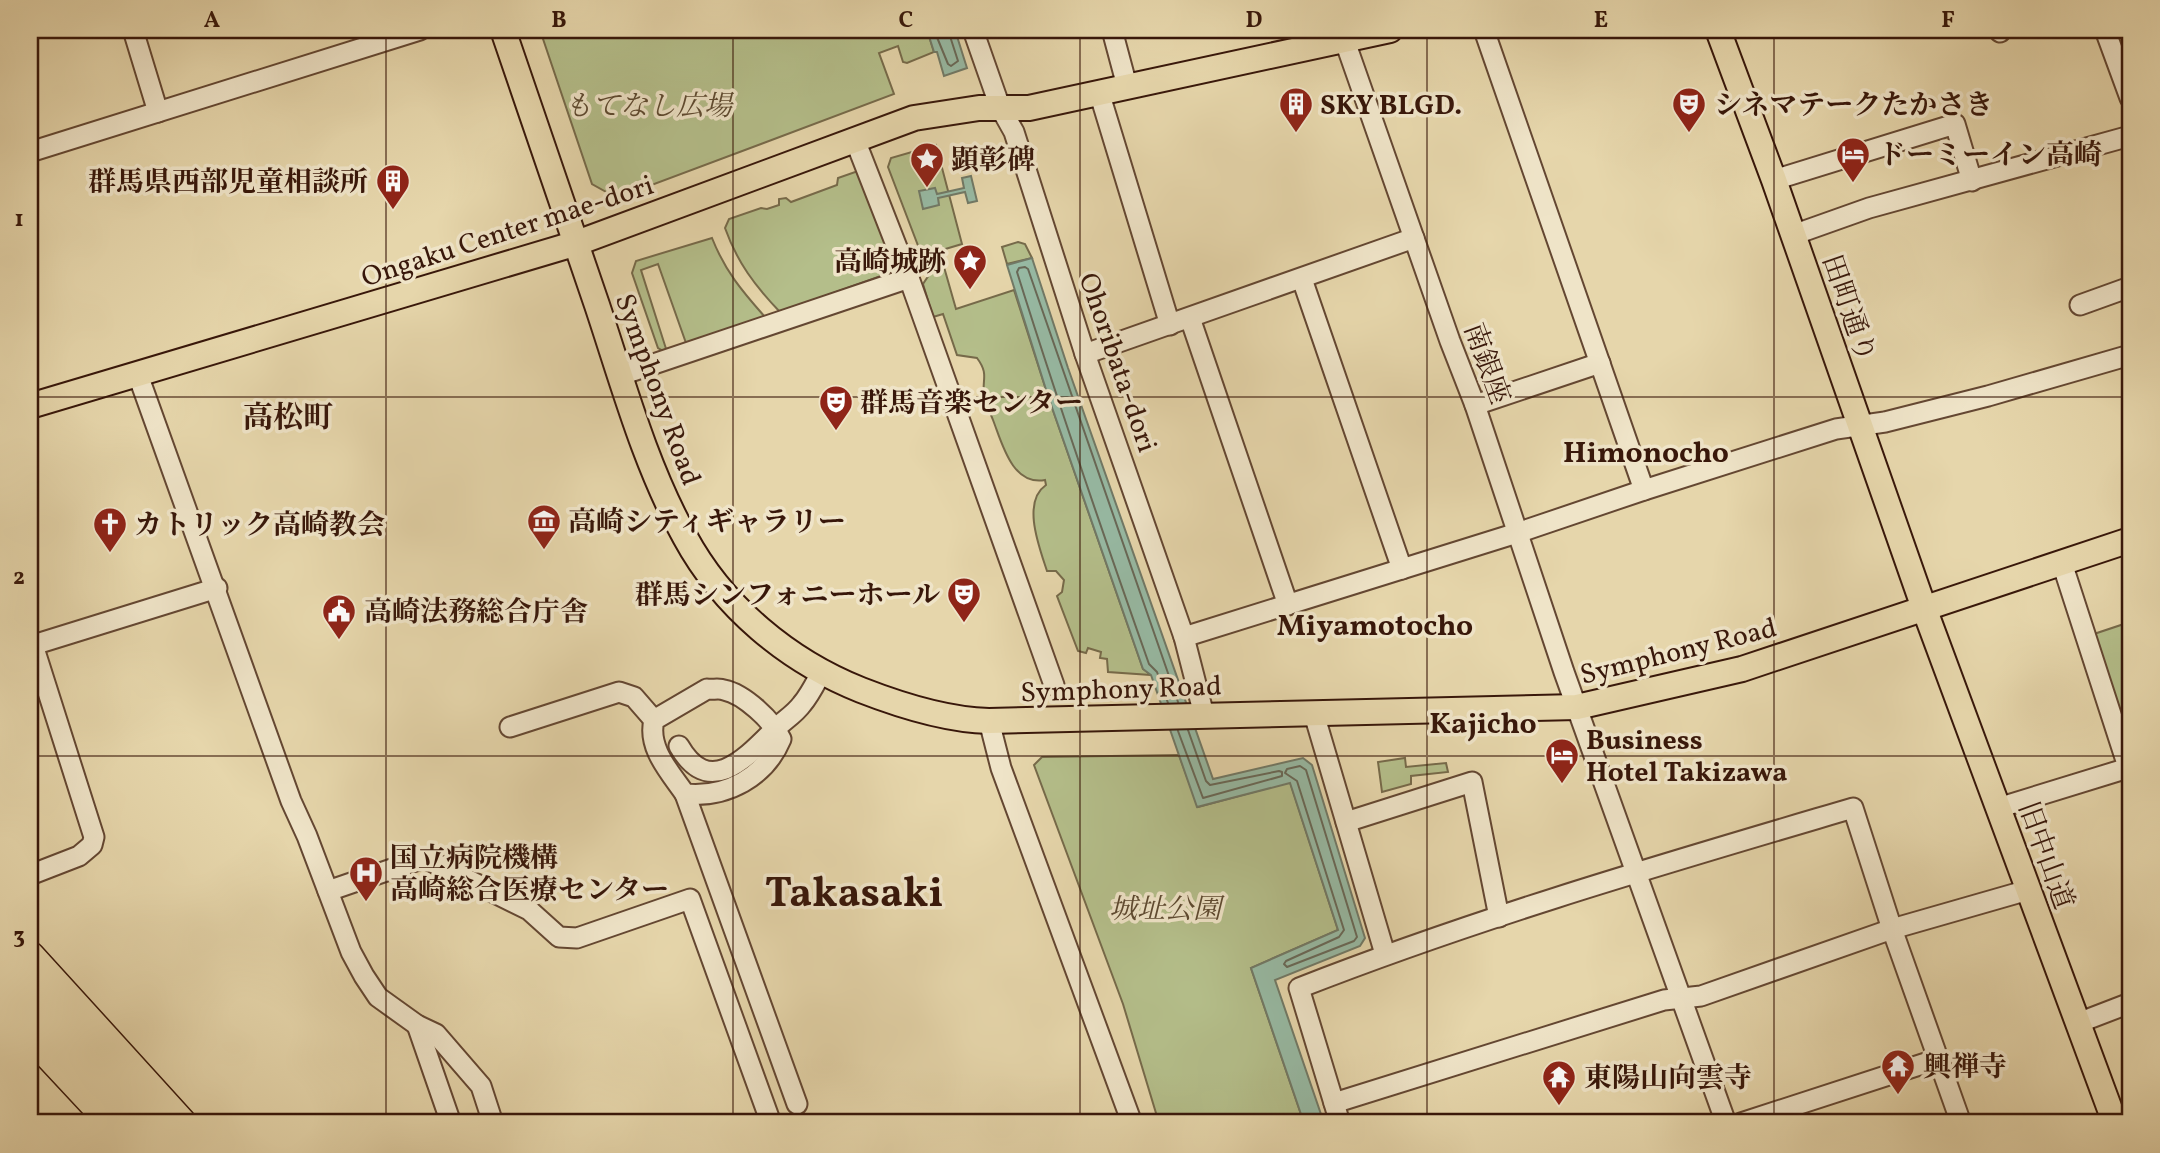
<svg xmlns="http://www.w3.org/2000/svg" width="2160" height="1153" font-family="Vollkorn,'Noto Serif JP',serif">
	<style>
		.green { fill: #b4be8a; stroke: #766a4a; stroke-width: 2 }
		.water { fill: #97baa4; stroke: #717966; stroke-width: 2 }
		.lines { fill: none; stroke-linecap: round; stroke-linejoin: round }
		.shore { stroke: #686857; stroke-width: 2 }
		.minor-casing { stroke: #644732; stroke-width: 23 }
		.major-casing { stroke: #38170a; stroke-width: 28 }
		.highway-casing { stroke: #38170a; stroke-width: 33 }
		.minor { stroke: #efe4c8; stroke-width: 19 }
		.major { stroke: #e6d6ab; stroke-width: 24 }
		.highway { stroke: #e6d6ab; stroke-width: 30 }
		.grid { fill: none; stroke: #38170a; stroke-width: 2; stroke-opacity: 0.55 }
		.labels { text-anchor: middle; stroke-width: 7; stroke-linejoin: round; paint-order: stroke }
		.poi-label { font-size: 28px; font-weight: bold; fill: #38170a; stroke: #efe4c8; text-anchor: start }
		.park-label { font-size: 28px; font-style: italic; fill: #5d4930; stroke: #efe4c8 }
		.street-label { font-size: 28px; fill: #38170a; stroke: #efe4c8 }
		.neighbourhood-label { font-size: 30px; font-weight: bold; fill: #38170a; stroke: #efe4c8 }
		.town-label { font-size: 42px; font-weight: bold; fill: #38170a; stroke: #efe4c8 }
		.neatline { fill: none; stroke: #38170a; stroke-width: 2.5 }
		.grid-label { font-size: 23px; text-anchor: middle; font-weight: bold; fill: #38170a }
	</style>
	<rect width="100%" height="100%" fill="#e6d6ab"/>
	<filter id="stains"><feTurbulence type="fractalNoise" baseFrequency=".00286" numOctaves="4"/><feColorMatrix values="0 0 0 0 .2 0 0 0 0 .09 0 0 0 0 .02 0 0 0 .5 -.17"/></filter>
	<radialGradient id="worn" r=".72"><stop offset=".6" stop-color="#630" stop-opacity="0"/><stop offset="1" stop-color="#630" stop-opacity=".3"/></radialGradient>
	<g class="green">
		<path d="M540 30H927L934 52 907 63 903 62 898 46 879 53 894 94 617 198 592 184Z"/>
		<path d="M936 145 962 244 922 256 888 167 891 158Z"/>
		<path d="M858 171 895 271 780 312C755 286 737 262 725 228L729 219 761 208 767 209 779 205V199L786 198 791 202 837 185 838 178Z"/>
		<path d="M712 238C725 271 742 291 765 317L686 343 658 264 641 270 668 355 665 357 663 351 658 348 632 273 636 261Z"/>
		<path d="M1018 242 1025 244 1032 258 1007 264 1002 247Z"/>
		<path d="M944 267 956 309 1014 290 1048 396 1143 669 1151 675 1108 672 1107 659 1100 658 1101 652 1088 648 1086 653 1078 651 1057 596 1062 592 1064 580 1056 571H1047C1040 549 1021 502 1046 485L1045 480C1012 486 1002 443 993 420 990 412 985 403 984 394 982 379 989 374 977 358L957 355 943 314 933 317 923 284 931 272Z"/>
		<path d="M2130 622V750L2094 634Z"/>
		<path d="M1179 755 1198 807 1290 782 1338 930 1251 968 1304 1123H1159L1123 1004 1034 765 1042 757Z"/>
		<path d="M1405 758 1406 767 1446 763 1448 772 1411 776V784L1382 792 1378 762Z"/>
	</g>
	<g class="water">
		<path d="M927 30H955L967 68 944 76 937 52H934Z"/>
		<path d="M971 176 977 201 968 203 965 192 938 198 939 205 923 209 919 191 935 188 937 194 964 188 962 178Z"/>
		<path d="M1032 258 1068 368 1213 779 1303 758 1312 765 1365 938 1360 946 1275 980 1324 1123H1304L1251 968 1338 930 1290 783 1197 807 1151 675 1143 669 1048 396 1007 265Z"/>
	</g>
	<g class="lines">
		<g class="shore">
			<path d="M934 30 948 64 951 66 958 61 948 30"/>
			<path d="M1168 703 1157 672 1149 664C1103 534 1058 403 1017 272L1019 268 1025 267 1028 269 1178 702"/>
			<path d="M1178 731 1203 798 1282 776V772L1279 771 1210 785 1206 781 1188 730"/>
			<path d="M1300 766 1306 770 1357 937 1354 941 1287 967 1284 964 1286 961 1339 937 1344 930 1297 781 1285 773 1287 769Z"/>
		</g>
		<g class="minor-casing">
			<g id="minor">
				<path d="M133 30 158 112"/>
				<path d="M973 30 1000 107 1014 132 1085 354 1184 637 1204 715"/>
				<path d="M1112 30 1127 86"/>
				<path d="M1341 30 1450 341 1475 405 1564 672 1726 1123"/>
				<path d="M1484 30 1644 490"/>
				<path d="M1999 30 2000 32"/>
				<path d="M2105 30 2130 98"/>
				<path d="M1099 92 1170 325"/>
				<path d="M855 140 909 278 1054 685"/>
				<path d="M30 152 420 30"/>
				<path d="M1774 180 1955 124 1972 181"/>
				<path d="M1793 235 1869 208 2130 136"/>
				<path d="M1302 279 1402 569"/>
				<path d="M2080 305 2130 287"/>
				<path d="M1190 318 1288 605"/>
				<path d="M1085 354 1414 238"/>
				<path d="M138 375 291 801 307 836 351 952 364 976 378 997 417 1025 436 1034 481 1086 493 1123"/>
				<path d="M621 375 909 278"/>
				<path d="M1475 405 1600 363"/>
				<path d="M2062 563 2130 773"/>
				<path d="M1184 637 1517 533 1644 490 1836 429 1885 422 1988 396 2130 355"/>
				<path d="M30 646 217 588"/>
				<path d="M707 689C712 690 719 688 724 690 744 694 773 721 781 739 765 777 727 798 685 794 670 772 647 748 654 720Z"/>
				<path d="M1314 714 1385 954"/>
				<path d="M989 721 1001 768 1132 1123"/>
				<path d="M510 727 619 692 634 697 654 720"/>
				<path d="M679 746C709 798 745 759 774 730 783 721 795 714 802 704 810 695 816 682 822 671"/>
				<path d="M685 794 797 1104"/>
				<path d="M1998 808 2128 768"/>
				<path d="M1346 822 1472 782 1499 917"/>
				<path d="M30 875 79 856 92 845 94 837 33 645"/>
				<path d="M328 891 424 858 529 910 559 937 577 938 690 899 771 1123"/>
				<path d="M2078 1023 2130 1003"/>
				<path d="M417 1025 451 1123"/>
				<path d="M1334 1103 1664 1000 1701 996 1892 929 2028 890"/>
				<path d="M1340 1123 1299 988C1480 917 1667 863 1853 808L1892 929 1961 1123"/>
				<path d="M1741 1123 1938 1059"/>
			</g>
		</g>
		<g class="major-casing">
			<g id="major">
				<path d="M503 30C535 121 566 213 597 305 623 383 645 465 685 537 723 607 788 661 861 690 902 706 946 720 989 721L1577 707 1742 669 2130 540"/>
				<path d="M1718 30 1774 180 1924 608 2115 1123"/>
				<path d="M30 406 577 243 914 118 979 108H1029L1390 30"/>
			</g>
		</g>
		<g class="highway-casing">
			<g id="highway">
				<path d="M30 957 181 1123"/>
				<path d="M30 996 150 1123"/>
				<path d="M30 1034 113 1123"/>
			</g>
		</g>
		<use href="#minor" class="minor"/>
		<use href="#major" class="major"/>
		<use href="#highway" class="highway"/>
	</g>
	<path class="grid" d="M386 30V1123M733 30V1123M1080 30V1123M1427 30V1123M1774 30V1123M30 397H2130M30 756H2130"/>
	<defs>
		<g id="building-pin" transform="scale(1.75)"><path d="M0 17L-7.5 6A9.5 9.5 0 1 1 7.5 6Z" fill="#8f2418" stroke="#efe4c8"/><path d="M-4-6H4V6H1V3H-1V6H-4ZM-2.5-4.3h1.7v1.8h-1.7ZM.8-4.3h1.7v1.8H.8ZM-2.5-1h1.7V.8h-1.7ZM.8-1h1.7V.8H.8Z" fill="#fff"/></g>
		<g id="theatre-pin" transform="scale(1.75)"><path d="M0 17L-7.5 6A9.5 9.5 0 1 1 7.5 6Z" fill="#8f2418" stroke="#efe4c8"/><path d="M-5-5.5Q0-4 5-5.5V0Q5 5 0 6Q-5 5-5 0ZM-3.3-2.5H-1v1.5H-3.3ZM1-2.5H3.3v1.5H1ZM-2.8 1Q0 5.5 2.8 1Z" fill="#fff"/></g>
		<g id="hotel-pin" transform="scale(1.75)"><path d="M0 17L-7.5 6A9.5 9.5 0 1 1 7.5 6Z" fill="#8f2418" stroke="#efe4c8"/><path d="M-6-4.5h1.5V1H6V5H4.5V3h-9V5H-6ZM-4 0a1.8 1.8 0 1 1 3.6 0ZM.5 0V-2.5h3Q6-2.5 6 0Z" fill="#fff"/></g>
		<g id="sight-pin" transform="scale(1.75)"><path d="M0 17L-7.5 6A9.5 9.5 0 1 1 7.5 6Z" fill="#8f2418" stroke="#efe4c8"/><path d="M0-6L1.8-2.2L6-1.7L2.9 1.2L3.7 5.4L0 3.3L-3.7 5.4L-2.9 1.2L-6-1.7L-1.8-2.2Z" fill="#fff"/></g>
		<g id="museum-pin" transform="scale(1.75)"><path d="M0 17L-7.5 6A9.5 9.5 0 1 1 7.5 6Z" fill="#8f2418" stroke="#efe4c8"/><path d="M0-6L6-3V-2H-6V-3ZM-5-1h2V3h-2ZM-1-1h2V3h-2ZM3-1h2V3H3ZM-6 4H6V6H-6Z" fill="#fff"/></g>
		<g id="church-pin" transform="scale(1.75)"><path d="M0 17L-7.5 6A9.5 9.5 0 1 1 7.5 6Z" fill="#8f2418" stroke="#efe4c8"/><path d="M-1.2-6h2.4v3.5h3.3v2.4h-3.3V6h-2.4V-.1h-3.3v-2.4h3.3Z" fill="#fff"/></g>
		<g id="civic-pin" transform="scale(1.75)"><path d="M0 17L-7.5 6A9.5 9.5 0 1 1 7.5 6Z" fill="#8f2418" stroke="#efe4c8"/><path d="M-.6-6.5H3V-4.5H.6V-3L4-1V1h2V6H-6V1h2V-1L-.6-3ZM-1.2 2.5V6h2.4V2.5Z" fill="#fff"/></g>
		<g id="hospital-pin" transform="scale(1.75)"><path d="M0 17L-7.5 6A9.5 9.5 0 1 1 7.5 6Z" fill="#8f2418" stroke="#efe4c8"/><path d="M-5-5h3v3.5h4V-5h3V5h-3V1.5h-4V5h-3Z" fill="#fff"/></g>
		<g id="temple-pin" transform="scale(1.75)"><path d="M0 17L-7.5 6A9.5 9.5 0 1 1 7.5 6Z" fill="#8f2418" stroke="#efe4c8"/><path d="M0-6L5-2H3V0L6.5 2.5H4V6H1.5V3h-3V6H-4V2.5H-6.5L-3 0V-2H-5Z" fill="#fff"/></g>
	</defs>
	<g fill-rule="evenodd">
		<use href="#building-pin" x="1296" y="104"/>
		<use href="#theatre-pin" x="1689" y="104"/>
		<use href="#hotel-pin" x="1853" y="154"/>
		<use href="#sight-pin" x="927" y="159"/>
		<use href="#building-pin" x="393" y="181"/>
		<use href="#sight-pin" x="970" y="261"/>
		<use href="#theatre-pin" x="836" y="402"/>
		<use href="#museum-pin" x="544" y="521"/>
		<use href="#church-pin" x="110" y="524"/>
		<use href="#theatre-pin" x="964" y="594"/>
		<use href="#civic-pin" x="339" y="611"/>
		<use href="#hotel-pin" x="1562" y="755"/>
		<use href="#hospital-pin" x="366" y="873"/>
		<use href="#temple-pin" x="1898" y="1066"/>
		<use href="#temple-pin" x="1559" y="1077"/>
	</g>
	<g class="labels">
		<g class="poi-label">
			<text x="1320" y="114">SKY BLGD.</text>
			<text x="1714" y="114">シネマテークたかさき</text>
			<text x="1878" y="164">ドーミーイン高崎</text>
			<text x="951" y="169">顕彰碑</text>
			<text x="368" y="191" text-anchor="end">群馬県西部児童相談所</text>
			<text x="946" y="271" text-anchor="end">高崎城跡</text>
			<text x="860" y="412">群馬音楽センター</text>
			<text x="568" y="531">高崎シティギャラリー</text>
			<text x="134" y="534">カトリック高崎教会</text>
			<text x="940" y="604" text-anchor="end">群馬シンフォニーホール</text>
			<text x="364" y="621">高崎法務総合庁舎</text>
			<text x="1586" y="749">Business<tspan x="1586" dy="32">Hotel Takizawa</tspan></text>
			<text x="390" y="867">国立病院機構<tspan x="390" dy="32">高崎総合医療センター</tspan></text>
			<text x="1923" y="1076">興禅寺</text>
			<text x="1584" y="1087">東陽山向雲寺</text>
		</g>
		<g class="park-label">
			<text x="648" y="115">もてなし広場</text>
			<text x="1165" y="918">城址公園</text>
		</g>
		<g class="street-label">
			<text transform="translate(507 230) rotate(-18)" y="10">Ongaku Center mae-dori</text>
			<text transform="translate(1850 308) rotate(71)" y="10">田町通り</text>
			<text transform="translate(1119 362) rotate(71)" y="10">Ohoribata-dori</text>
			<text transform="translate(1488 363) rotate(70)" y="10">南銀座</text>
			<text transform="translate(659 389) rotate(70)" y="10">Symphony Road</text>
			<text transform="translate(1678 650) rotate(-14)" y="10">Symphony Road</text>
			<text transform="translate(1121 688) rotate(-2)" y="10">Symphony Road</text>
			<text transform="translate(2047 855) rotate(70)" y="10">旧中山道</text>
		</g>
		<g class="neighbourhood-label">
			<text x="288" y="427">高松町</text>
			<text x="1646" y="462">Himonocho</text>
			<text x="1375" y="635">Miyamotocho</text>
			<text x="1483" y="733">Kajicho</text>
		</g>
		<g class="town-label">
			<text x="854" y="906">Takasaki</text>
		</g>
	</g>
	<rect width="2160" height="1153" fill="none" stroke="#e6d6ab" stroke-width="77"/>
	<rect x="38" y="38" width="2084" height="1076" class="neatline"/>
	<g class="grid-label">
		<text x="212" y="27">A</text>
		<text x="559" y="27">B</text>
		<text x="906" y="27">C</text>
		<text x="1254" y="27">D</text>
		<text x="1601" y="27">E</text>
		<text x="1948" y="27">F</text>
		<text x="19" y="226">1</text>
		<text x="19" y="584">2</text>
		<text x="19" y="943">3</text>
	</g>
	<rect width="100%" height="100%" filter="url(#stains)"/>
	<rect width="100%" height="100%" fill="url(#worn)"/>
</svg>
